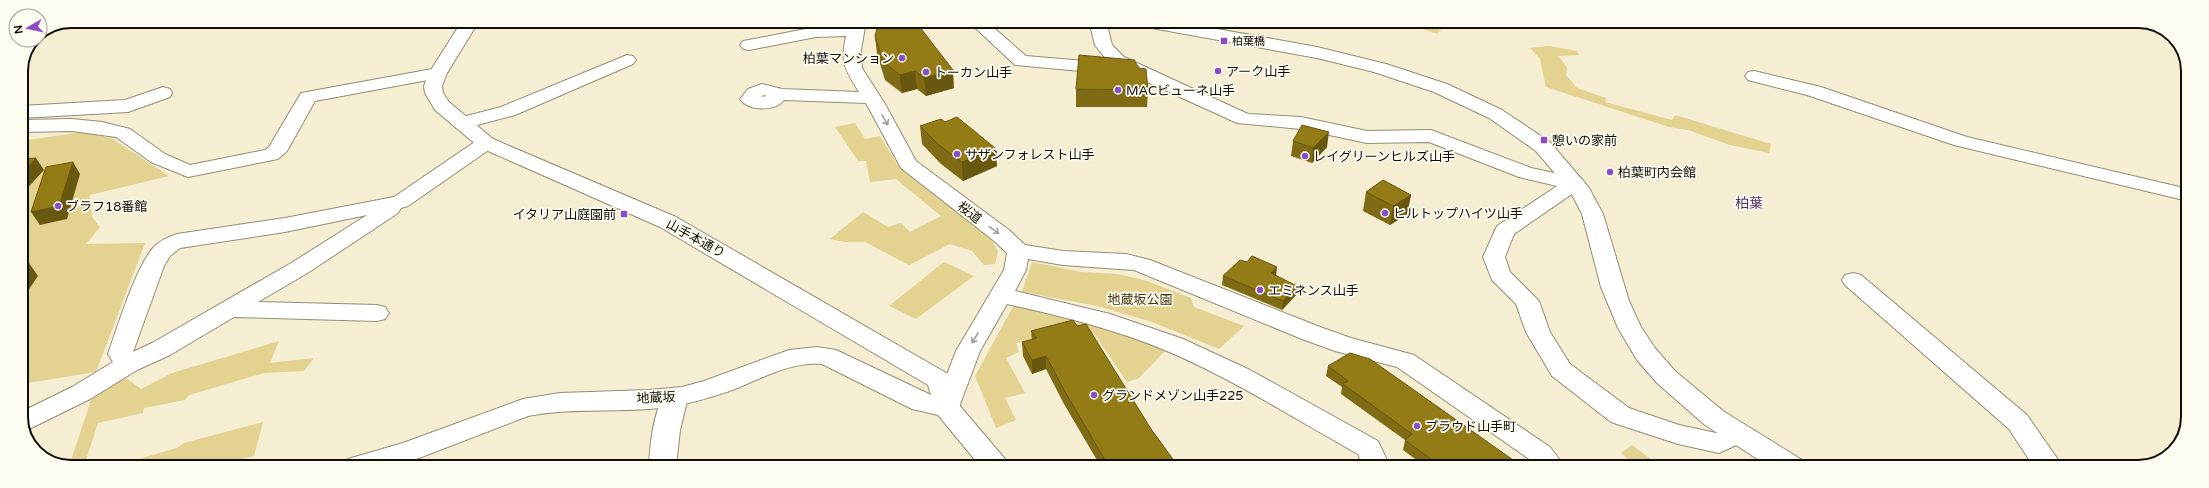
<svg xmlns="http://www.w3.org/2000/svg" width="2209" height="488" font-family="'Varela Round','Noto Sans JP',sans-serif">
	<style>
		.green { fill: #e4d290 }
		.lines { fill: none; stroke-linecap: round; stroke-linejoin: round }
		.street-casing { stroke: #938d74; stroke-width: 2 }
		.secondary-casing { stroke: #938d74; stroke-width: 2 }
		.street { fill: #fff; fill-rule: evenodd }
		.secondary { fill: #fff; fill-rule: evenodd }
		.wall { fill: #7e6b13 }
		.shaded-wall { fill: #67570f }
		.building { fill: #937c16; stroke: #67570f }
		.oneway { stroke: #9f9e9b }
		.poi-dot { fill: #8a4dc3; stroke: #fefbf0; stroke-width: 1.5 }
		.labels { text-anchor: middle; stroke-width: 3.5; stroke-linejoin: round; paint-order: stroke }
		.far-poi-label { font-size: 11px; fill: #100d05; stroke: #fefbf0; text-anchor: start }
		.poi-label { font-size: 13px; fill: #100d05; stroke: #fefbf0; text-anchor: start }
		.street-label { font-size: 13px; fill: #100d05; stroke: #fefbf0 }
		.park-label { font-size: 13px; fill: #40360f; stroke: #fefbf0 }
		.neighbourhood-label { font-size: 14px; fill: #50336d; stroke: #fefbf0 }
		.rim { fill: none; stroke: #100d05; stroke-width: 2 }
	</style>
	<rect width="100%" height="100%" fill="#f5eed3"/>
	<g class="green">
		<path d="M1384 22H1418L1441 30 1437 34 1406 23 1399 28Z"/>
		<path d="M1549 46 1577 51 1579 55 1559 56 1567 68 1566 75 1577 88 1606 98 1605 102 1672 120 1675 115 1771 144 1769 153 1730 145 1688 130 1669 127 1546 87 1540 59 1530 48Z"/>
		<path d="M855 123 865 139 880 136 899 167 989 236 998 251 995 264 984 265 972 251 950 244 909 265 865 242H845L830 239 863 212 888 227 901 223 910 232 941 216 896 179 870 182 866 161H858L835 127Z"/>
		<path d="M82 132 111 138 169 176 90 195 92 217 100 227 86 244 145 243 96 372 21 384V141Z"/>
		<path d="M944 262 974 276 916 319 889 306Z"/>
		<path d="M1032 262 1082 272 1118 274 1147 281 1191 298 1194 307 1244 326 1219 349 1152 322 1097 306 1022 292Z"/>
		<path d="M1014 305 1084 318 1166 350 1139 378 1127 382 1095 335 1077 326 1016 343 1019 352 1006 358 1025 393 1005 398 1016 420 996 428 975 376Z"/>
		<path d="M279 341 270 363 314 358 304 371 264 373 189 395 185 400 144 408 143 413 98 423 84 466H69L93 394 126 378 141 389 172 373Z"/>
		<path d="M263 422 254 456 213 466H114L177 448 184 443Z"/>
		<path d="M1632 445 1661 467H1637L1621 453Z"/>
	</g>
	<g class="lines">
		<g class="street-casing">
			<g id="street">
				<path d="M849 21H866L861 50 862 68 885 104 916 161 1009 230 1025 245 1063 251 1126 254 1150 260 1320 327 1351 338 1414 355 1550 447 1565 467H1536L1532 461 1397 367 1335 351 1302 339 1134 270 1063 265 1028 259 1026 270 1015 291 1110 314 1183 339 1250 370 1378 441 1390 467H1363L1358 454C1295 419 1233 379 1167 351 1115 329 1061 316 1007 304L980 351 956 415 947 417 938 415 934 408 956 351 1004 270 1007 253 993 240 901 168 866 103 784 100C775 112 748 111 740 99L748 89 762 84 782 89 859 92C845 69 840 64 846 36L816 37 749 50 743 49 740 45 743 41 749 40 816 27 848 26ZM764 95 767 96 761 97Z"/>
				<path d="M968 21H986L1026 56 1109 63 1095 45 1089 21H1106L1112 45 1124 57 1248 114 1301 117 1367 131 1431 130 1531 168 1582 179 1585 183 1582 187 1514 234 1505 257 1510 272 1539 301 1550 332 1570 364 1629 408 1679 425 1716 433 1736 424 1745 427 1749 434 1745 441 1719 453 1678 444 1611 422 1552 376 1526 332 1516 304 1492 280 1483 257 1497 226 1557 186 1519 177 1429 142 1367 143 1301 129 1237 123 1134 76 1015 65Z"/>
				<path d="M627 55 633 56 636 60 633 64 515 115 462 129 455 127 452 123 455 119 501 107Z"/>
				<path d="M438 68 444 69 447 73 444 77 315 101 287 151 278 159 188 177 151 162 116 137 72 131 21 132V120L72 119 102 122 130 129 165 154 190 165 265 150 269 147 301 93Z"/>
				<path d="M1754 71 1821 87 1967 137 2188 189V201L1954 145 1807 95 1748 80 1745 76 1748 72Z"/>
				<path d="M163 87 170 89 172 93 170 97 128 112 21 118V106L125 100Z"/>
				<path d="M486 137 493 139 496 143 493 147 408 206 401 208 398 213 309 272 258 302 377 305 385 307 389 313 385 319 377 321 234 317 170 355 137 370 90 399 25 431 21 423V412L72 387 113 362 108 354C118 326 135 269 153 248 159 241 168 237 177 234L285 218 394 197 479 139ZM367 215 293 262 152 343 133 352 164 266 170 256 180 248 285 232Z"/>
				<path d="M1853 273 1861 275 2027 415 2063 467H2034L2009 429 1845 285 1842 280 1845 275Z"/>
				<path d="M675 388 684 391 688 397 680 430 676 466H649C650 443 654 411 666 391Z"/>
			</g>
		</g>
		<g class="secondary-casing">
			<g id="secondary">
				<path d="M462 21H479L447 73 442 86 443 93 449 102 493 139 676 217 948 374 959 405 1005 459 1008 466H980L938 415 912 409 822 364C791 361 763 378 735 389 707 399 679 407 649 409 608 412 568 408 528 416L419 458 392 466H345L348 459 403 443 523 399 560 393 649 390 682 387 704 381 789 350 817 347 836 350 931 395 928 385 660 227 479 147 435 110 425 93 424 86 429 73Z"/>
				<path d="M1133 21H1173L1317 47 1386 64 1447 84 1502 110 1550 142 1589 188 1603 214 1629 301 1641 327 1655 348 1675 371 1723 411 1802 460 1805 467H1770L1705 425 1657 383 1637 360 1618 328 1601 287 1582 214 1570 191 1536 151 1489 118 1434 92 1374 72 1317 58 1141 26 1135 25Z"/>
			</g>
		</g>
		<use href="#street" class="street"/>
		<use href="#secondary" class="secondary"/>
	</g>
	<g class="wall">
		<path d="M875 36 954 88 926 96 917 89 902 93 885 80 877 54Z"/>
		<path d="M1076 89 1148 90 1147 107H1076Z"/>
		<path d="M920 126 995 148 997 166 963 181 941 164 922 144Z"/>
		<path d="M1293 141 1327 147 1312 163 1291 156Z"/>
		<path d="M1366 192 1411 195 1407 214 1390 225 1363 211Z"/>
		<path d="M1276 275 1296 295 1282 310 1222 285 1223 276Z"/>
		<path d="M1077 326 1151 429 1177 465V467H1101L1064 404 1046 369 1032 374 1023 356 1022 342 1032 340 1031 331Z"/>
		<path d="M1328 366 1523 467H1426L1403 450 1405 440 1341 394 1342 387 1326 376Z"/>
	</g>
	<g class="shaded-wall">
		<path d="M953 70 954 88 926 96 924 78Z"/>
		<path d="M915 71 917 89 902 93 900 75Z"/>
		<path d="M1329 132 1327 147 1312 163 1313 148Z"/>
		<path d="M995 148 997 166 963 181 962 162Z"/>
		<path d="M36 158 44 170 22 194 21 192V174Z"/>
		<path d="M73 162 80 174 67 219 40 225 31 212Z"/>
		<path d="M1411 195 1407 214 1390 225 1393 206Z"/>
		<path d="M29 263 38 276 21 301V275Z"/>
		<path d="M1277 267 1276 276 1271 273Z"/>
		<path d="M1297 286 1296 295 1282 310 1283 301Z"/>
		<path d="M1046 356V369L1032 374V360Z"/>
	</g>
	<g class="building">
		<path d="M879 21H915L953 70 924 78 915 71 900 75 883 62 875 36Z"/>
		<path d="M1079 55 1134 60 1139 68 1146 69 1148 90 1076 89Z"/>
		<path d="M957 117 995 148 962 162 939 145 920 126 941 119 945 122Z"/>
		<path d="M1302 125 1329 132 1313 148 1293 141Z"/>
		<path d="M36 158 21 174V159Z"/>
		<path d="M73 162 59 206 31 212 46 167Z"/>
		<path d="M1383 180 1411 195 1393 206 1366 192Z"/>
		<path d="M1252 256 1277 267 1271 273 1297 286 1283 301 1223 276 1240 260 1247 262Z"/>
		<path d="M29 263 21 275V264Z"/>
		<path d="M1073 320 1077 326 1086 324 1151 429 1177 465 1173 467H1109L1064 390 1046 356 1032 360 1022 342 1037 338 1031 331Z"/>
		<path d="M1350 353 1370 359 1523 467H1437L1439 465 1405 440 1412 434 1343 384 1348 381 1328 366Z"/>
	</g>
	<defs><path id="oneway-shaft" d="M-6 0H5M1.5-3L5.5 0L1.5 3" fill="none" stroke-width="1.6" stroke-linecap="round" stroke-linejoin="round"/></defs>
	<g class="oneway">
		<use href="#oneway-shaft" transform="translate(885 120) rotate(60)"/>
		<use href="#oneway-shaft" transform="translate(994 230) rotate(35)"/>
		<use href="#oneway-shaft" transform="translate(975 338) rotate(121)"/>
	</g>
	<g class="poi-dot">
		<rect x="1220" y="37" width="8" height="8" rx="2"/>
		<circle cx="902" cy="58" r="4"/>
		<circle cx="1218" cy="71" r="4"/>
		<circle cx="926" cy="72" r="4"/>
		<circle cx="1118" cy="90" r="4"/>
		<rect x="1540" y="136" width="8" height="8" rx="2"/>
		<circle cx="957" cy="154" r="4"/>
		<circle cx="1305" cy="156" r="4"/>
		<circle cx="1610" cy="172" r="4"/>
		<circle cx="58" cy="206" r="4"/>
		<circle cx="1385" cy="213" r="4"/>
		<rect x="620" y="210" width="8" height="8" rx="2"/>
		<circle cx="1260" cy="290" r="4"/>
		<circle cx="1094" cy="395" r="4"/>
		<circle cx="1417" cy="426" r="4"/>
	</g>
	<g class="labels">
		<g class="far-poi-label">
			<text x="1232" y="45">柏葉橋</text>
		</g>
		<g class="poi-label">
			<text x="894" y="63" text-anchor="end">柏葉マンション</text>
			<text x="1226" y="76">アーク山手</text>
			<text x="934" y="77">トーカン山手</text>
			<text x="1126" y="95">MACビューネ山手</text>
			<text x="1552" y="145">憩いの家前</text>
			<text x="965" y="159">サザンフォレスト山手</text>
			<text x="1313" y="161">レイグリーンヒルズ山手</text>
			<text x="1618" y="177">柏葉町内会館</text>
			<text x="66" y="211">ブラフ18番館</text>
			<text x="1393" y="218">ヒルトップハイツ山手</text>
			<text x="616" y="219" text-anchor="end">イタリア山庭園前</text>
			<text x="1268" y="295">エミネンス山手</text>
			<text x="1102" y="400">グランドメゾン山手225</text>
			<text x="1425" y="431">プラウド山手町</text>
		</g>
		<g class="street-label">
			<text transform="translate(970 212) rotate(38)" y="5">桜道</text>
			<text transform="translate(696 238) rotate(29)" y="5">山手本通り</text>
			<text transform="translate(656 397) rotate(-3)" y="5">地蔵坂</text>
		</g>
		<g class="park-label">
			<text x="1140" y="304">地蔵坂公園</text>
		</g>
		<g class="neighbourhood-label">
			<text x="1749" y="208">柏葉</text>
		</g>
	</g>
	<path d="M0 0H2209V488H0ZM71 28H2138A43 43 0 0 1 2181 71V417A43 43 0 0 1 2138 460H71A43 43 0 0 1 28 417V71A43 43 0 0 1 71 28Z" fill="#fefbf0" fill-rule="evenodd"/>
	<path class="rim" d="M71 28H2138A43 43 0 0 1 2181 71V417A43 43 0 0 1 2138 460H71A43 43 0 0 1 28 417V71A43 43 0 0 1 71 28Z"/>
	<g transform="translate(28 28) rotate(261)"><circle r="19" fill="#fefbf0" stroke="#9f9c92"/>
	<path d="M0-3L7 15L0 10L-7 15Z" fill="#8a4dc3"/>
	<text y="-6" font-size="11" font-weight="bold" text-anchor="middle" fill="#100d05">N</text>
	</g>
</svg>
